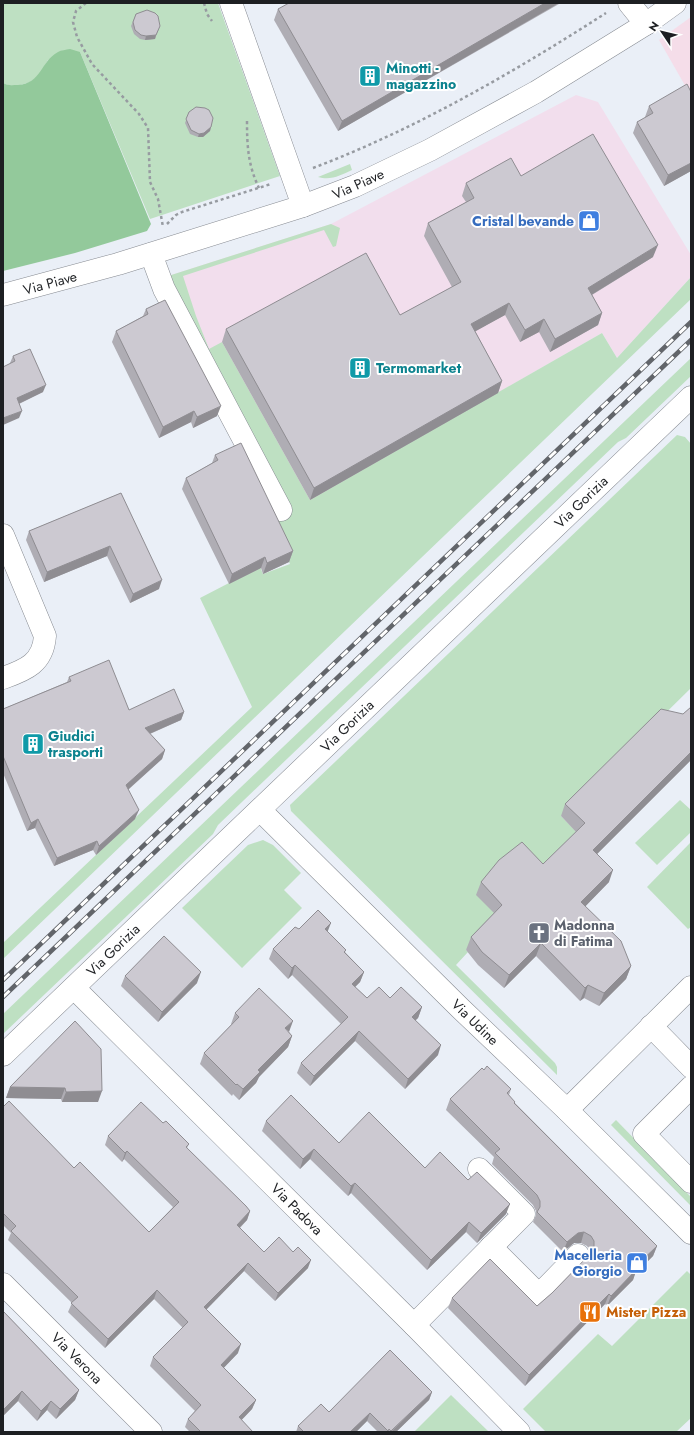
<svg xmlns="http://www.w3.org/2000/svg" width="694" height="1435" font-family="Jost,sans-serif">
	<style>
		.commercial { fill: #f5dde9 }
		.industrial { fill: #f2deed }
		.green { fill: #bee0c2 }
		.forest { fill: #93c99b }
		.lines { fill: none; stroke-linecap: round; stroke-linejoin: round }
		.minor-casing { stroke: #878b92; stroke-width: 23 }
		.path { stroke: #979ba1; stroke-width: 2.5; stroke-dasharray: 3 3; stroke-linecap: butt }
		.minor { stroke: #fff; stroke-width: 22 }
		.rail-casing { stroke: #62656a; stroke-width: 4.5 }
		.rail { stroke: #fff; stroke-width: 3; stroke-dasharray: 9; stroke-linecap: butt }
		.wall { fill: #afadb4 }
		.shaded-wall { fill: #8f8d92 }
		.building { fill: #ccc9d1; stroke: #8f8d92 }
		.labels { text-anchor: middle; stroke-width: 4; stroke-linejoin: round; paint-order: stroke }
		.culture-label { font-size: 14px; font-weight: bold; fill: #0d838f; stroke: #fff; text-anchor: start }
		.street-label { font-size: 14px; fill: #1d1f22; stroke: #fff }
		.shop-label { font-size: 14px; font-weight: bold; fill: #366cbe; stroke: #fff; text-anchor: end }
		.worship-label { font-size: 14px; font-weight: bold; fill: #5b616d; stroke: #fff; text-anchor: start }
		.food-label { font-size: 14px; font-weight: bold; fill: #c56008; stroke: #fff; text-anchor: start }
	</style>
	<rect width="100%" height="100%" fill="#eaeff7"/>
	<path class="commercial" d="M691 17V96L659 40Z"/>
	<path class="industrial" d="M576 95 598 102 691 255V277L617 358 602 333 334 487 294 515 165 277 331 224Z"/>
	<g class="green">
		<path d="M3 3H218L280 176 150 219 80 52 48 60C45 65 42 72 38 76 31 84 12 89 3 83Z"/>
		<path d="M350 164 352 170C341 175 331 181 318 177Z"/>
		<path d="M331 224 340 228 336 246 333 247 324 230 183 276 196 316 209 349 222 342 310 500 602 333 617 358 691 277V299L3 959V943L252 707 200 598 260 567 263 574 290 564 270 523 292 512 165 277Z"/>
		<path d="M691 358V376L626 438 618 442 218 825 213 834 3 1034V1014Z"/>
		<path d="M677 435 685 437 691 444V688L561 816 581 837 497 917 466 950 468 952 456 965 555 1063 557 1067V1075L291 811 290 805Z"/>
		<path d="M680 800 691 810V832L657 865 635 843Z"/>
		<path d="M263 840 273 845 301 873 284 890 302 908 242 968 182 908 248 845Z"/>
		<path d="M691 842V927L688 929 647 887Z"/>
		<path d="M616 1120 691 1197V1206L611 1125Z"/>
		<path d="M687 1271 691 1275V1418L676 1432H546L523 1409 598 1334 612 1346Z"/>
		<path d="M451 1395 489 1432H414Z"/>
	</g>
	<path class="forest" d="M70 49 80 52 151 224 147 231 75 253 3 271V83C8 86 12 85 18 85 42 83 40 62 58 52 61 50 66 50 70 49Z"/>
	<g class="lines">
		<g class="minor-casing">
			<g id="minor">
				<path d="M231 3 303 206"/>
				<path d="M629 3 646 24"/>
				<path d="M151 254 164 289 281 510"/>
				<path d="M3 295 118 264 303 206 355 186 430 150 536 92 646 24 675 3"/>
				<path d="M3 535 45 636C43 663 26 670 3 678"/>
				<path d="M260 810 460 1008 567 1110 691 1233"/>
				<path d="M74 988 414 1325 519 1432"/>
				<path d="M651 1026 691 1067"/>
				<path d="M3 1055 691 397"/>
				<path d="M691 1087 644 1134 691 1182"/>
				<path d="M567 1110 691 987"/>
				<path d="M491 1247 539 1295 578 1255"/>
				<path d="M3 1284 151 1432"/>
				<path d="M414 1325 524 1214 479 1169"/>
			</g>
		</g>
		<g class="path">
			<path d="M86 3 76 11 73 22 77 37 92 64 139 114 148 128 150 182 158 199 163 227"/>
			<path d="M204 3 207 14 212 21"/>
			<path d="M247 121C247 146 248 165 259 188"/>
			<path d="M313 168C416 129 514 72 606 13"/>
			<path d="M167 224 176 215 182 212 271 184"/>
		</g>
		<use href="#minor" class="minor"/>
		<g class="rail-casing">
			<g id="rail">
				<path d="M3 980 691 322"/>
				<path d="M3 997 691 340"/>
			</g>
		</g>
		<use href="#rail" class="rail"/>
	</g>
	<g class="wall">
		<path d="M559 4 338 131 274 20 278 9Z"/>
		<path d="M136 14 160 26 155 39 145 40 140 39 134 34 131 26Z"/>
		<path d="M691 92V171L664 186 633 133 637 122 645 118V117L649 106Z"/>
		<path d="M189 112 211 127 210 131 203 137H198L190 134 185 123Z"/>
		<path d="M521 176 653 257 592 295 602 313 598 325 550 352 539 332 520 342 505 315 475 331 502 381 498 393 310 500 222 342 226 329 400 315 452 287 424 236 428 223 466 202 462 196 466 183Z"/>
		<path d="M146 309 217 416 193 428 191 422 159 438 112 342 116 331 143 316Z"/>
		<path d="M13 356 43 392 19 404V418L10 363Z"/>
		<path d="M215 455 293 551 289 562 263 574 261 568 229 584 182 489 186 478 212 463Z"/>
		<path d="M121 493 159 589 130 603 107 556 44 582 26 540 29 531Z"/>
		<path d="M69 677 129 710 184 712 181 720 150 734 165 750 162 759 128 790 135 819 96 855 93 850 54 866 35 828 27 831 3 773V709L67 682Z"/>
		<path d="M691 707V760L597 854 609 882 585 906 631 966 626 979 599 1006 584 998 580 1001 536 956 504 988 478 965 466 950 471 937 494 913 476 895 481 882 543 864 576 832 561 816 565 804 683 714Z"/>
		<path d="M299 929 328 932 346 950 345 952 364 972 360 982 355 987 367 998H390L422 1007 418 1018 415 1020 438 1055 405 1089 355 1041 310 1086 297 1073 301 1063 341 1024 292 975 288 979 269 959 273 949Z"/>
		<path d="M125 976 197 983 158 1022 121 986Z"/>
		<path d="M235 1013 289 1032 292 1036 288 1047 259 1077 256 1083 239 1100 233 1094 232 1096 200 1064 204 1053 232 1024H231Z"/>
		<path d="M101 1049 98 1102H62L61 1099 6 1098 10 1087Z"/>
		<path d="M484 1070 511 1089 509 1095 515 1103 657 1246 653 1256 635 1274 633 1280 607 1306 605 1304 525 1386 448 1308 452 1298 537 1306 552 1293 590 1254V1251L587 1246 581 1243H574L563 1252 533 1222 536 1215V1211L533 1205 492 1164 494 1157 446 1110 450 1099Z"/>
		<path d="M3 1107 149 1232 173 1207 124 1159 122 1162 105 1145 108 1136 163 1123 189 1144 187 1148 250 1211 247 1220 240 1228 264 1252 308 1268 275 1301 244 1271 206 1310 238 1353 223 1368 256 1400 252 1409 241 1420 253 1432H190L185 1427 188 1419 195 1411 150 1366 153 1357 183 1328 154 1299 105 1348 68 1312 72 1303 8 1240 11 1233 3 1225Z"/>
		<path d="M266 1121 339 1143 468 1180 506 1214 477 1243 466 1232 427 1270 351 1193 348 1196 310 1159 300 1169 262 1131Z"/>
		<path d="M3 1311 79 1390 75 1400 56 1419 47 1410 37 1421 18 1401 3 1416Z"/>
		<path d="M432 1392 429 1400 396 1432H378L367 1421 356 1432H296L298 1426 329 1412Z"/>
	</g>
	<g class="shaded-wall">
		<path d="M545 3H559L338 131 342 121Z"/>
		<path d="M156 35 155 39 145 40 146 36Z"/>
		<path d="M211 127 210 131 203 137H198L199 134Z"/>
		<path d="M691 163V171L664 186 668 175Z"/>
		<path d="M658 245 653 257 583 300 588 288Z"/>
		<path d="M509 303 505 315 467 336 471 324Z"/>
		<path d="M602 313 598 325 550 352 555 339Z"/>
		<path d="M544 319 539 332 520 342 525 330Z"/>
		<path d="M502 381 498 393 310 500 314 488Z"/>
		<path d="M46 385 43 392 14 406 17 398Z"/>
		<path d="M221 406 217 416 193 428 197 417Z"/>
		<path d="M22 411 19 418 3 425V418Z"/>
		<path d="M194 411 191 422 159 438 163 427Z"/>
		<path d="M110 546 107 556 44 582 47 572Z"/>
		<path d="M293 551 289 562 263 574 267 563Z"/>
		<path d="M265 557 261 568 229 584 232 574Z"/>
		<path d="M162 580 159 589 130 603 133 594Z"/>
		<path d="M184 712 181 720 142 737 145 728Z"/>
		<path d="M165 750 162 759 123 794 126 785Z"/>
		<path d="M691 752V760L589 862 593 850Z"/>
		<path d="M139 810 135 819 96 855 99 846Z"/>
		<path d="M38 819 35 828 27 831 31 823Z"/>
		<path d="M97 841 93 850 54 866 57 858Z"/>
		<path d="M613 870 609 882 577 915 581 902Z"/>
		<path d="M331 923 327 933 325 929Z"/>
		<path d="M541 943 536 956 504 988 509 975Z"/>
		<path d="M295 965 292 975 288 979 292 968Z"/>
		<path d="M631 966 626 979 599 1006 604 993Z"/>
		<path d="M201 972 197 983 158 1022 162 1012Z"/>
		<path d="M364 972 360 982 348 994 352 984Z"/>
		<path d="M588 985 584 998 580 1001 585 988Z"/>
		<path d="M422 1007 418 1018 408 1028 412 1017Z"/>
		<path d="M293 1021 289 1032 285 1028Z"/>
		<path d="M359 1031 355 1041 310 1086 314 1076Z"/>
		<path d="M292 1036 288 1047 259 1077 256 1083 239 1100 243 1089 258 1070Z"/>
		<path d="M441 1045 438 1055 405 1089 408 1079Z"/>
		<path d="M10 1087 65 1088 61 1099 6 1098Z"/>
		<path d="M102 1091 98 1102H62L66 1092Z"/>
		<path d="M314 1149 310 1159 300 1169 303 1159Z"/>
		<path d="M127 1151 124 1159 122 1162 125 1153Z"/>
		<path d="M355 1183 351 1193 348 1196 351 1186Z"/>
		<path d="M510 1204 506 1214 477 1243 481 1233Z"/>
		<path d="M250 1211 247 1220 234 1233 237 1225Z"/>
		<path d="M469 1222 466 1232 427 1270 431 1260Z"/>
		<path d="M584 1232 581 1243H574L563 1252 567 1242 578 1233Z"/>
		<path d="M657 1246 653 1256 635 1274 633 1280 607 1306 611 1296 635 1267Z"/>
		<path d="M311 1260 308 1268 275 1301 278 1293Z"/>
		<path d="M248 1263 244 1271 200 1316 204 1307Z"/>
		<path d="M157 1290 154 1299 105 1348 108 1339Z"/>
		<path d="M609 1294 605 1304 525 1386 529 1375Z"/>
		<path d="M241 1344 238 1353 218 1374 221 1365Z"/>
		<path d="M79 1390 75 1400 56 1419 60 1409Z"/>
		<path d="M22 1391 18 1401 3 1416V1410Z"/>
		<path d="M432 1392 429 1400 396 1432H391Z"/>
		<path d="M256 1400 252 1409 236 1426 239 1417Z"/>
		<path d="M51 1401 47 1410 37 1421 41 1411Z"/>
		<path d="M370 1413 367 1421 356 1432H350Z"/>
	</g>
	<g class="building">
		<path d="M289 3H545L342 121 278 9Z"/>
		<path d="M147 10 155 13 158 16 160 26 156 35 146 36 141 35 135 30 133 22 136 14Z"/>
		<path d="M687 84 691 92V163L668 175 637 122 653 113 649 106Z"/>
		<path d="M196 107 205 108 209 110 213 118 211 127 204 133 199 134 191 130 186 119 189 112Z"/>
		<path d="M593 134 658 245 588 288 602 313 555 339 544 319 525 330 509 303 471 324 502 381 314 488 226 329 366 253 400 315 461 282 428 223 474 198 466 183 511 158 521 176Z"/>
		<path d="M165 300 221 406 197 417 194 411 163 427 116 331 148 314 146 309Z"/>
		<path d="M30 349 46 385 17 398 22 411 3 418V367L15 361 13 356Z"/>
		<path d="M241 443 293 551 267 563 265 557 232 574 186 478 218 460 215 455Z"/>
		<path d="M121 493 162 580 133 594 110 546 47 572 29 531Z"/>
		<path d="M109 660 129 710 174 689 184 712 145 728 165 750 126 785 139 810 99 846 97 841 57 858 38 819 31 823 3 756V709L71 681 69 677Z"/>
		<path d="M691 707V752L593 850 613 870 581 902 621 941 631 966 604 993 588 985 585 988 541 943 509 975 482 952 471 937 502 905 481 882 499 860 522 842 543 864 585 823 565 804 661 709 683 714Z"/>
		<path d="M318 910 331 923 325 929 346 950 344 952 364 972 352 984 367 998 379 987 390 998 401 987 422 1007 412 1017 441 1045 408 1079 359 1031 314 1076 301 1063 348 1017 295 965 292 968 273 949 295 927 299 929Z"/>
		<path d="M164 936 201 972 162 1012 125 976Z"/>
		<path d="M259 988 293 1021 285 1028 292 1036 258 1070 260 1072 243 1089 237 1084 236 1085 204 1053 239 1017 235 1013Z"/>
		<path d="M75 1021 101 1049 102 1091 66 1092 65 1088 10 1087Z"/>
		<path d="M487 1066 511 1089 507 1093 515 1102 514 1103 657 1246 635 1267 637 1269 611 1296 609 1294 529 1375 452 1298 490 1259 537 1306 552 1293 591 1253 594 1247V1241L591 1236 584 1232 578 1233 567 1242 537 1212 540 1207V1201L537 1195 495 1153 500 1149 450 1099 482 1068 484 1070Z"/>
		<path d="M291 1095 339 1143 369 1112 425 1168 440 1152 468 1180 477 1172 510 1204 481 1233 469 1222 431 1260 355 1183 351 1186 314 1149 303 1159 266 1121Z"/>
		<path d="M9 1101 74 1168 80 1162 149 1232 179 1202 127 1151 125 1153 108 1136 141 1102 163 1123 166 1121 189 1144 186 1147 246 1206 250 1211 237 1225 264 1252 279 1237 293 1252 298 1247 311 1260 278 1293 248 1263 204 1307 241 1344 221 1365 256 1400 239 1417 253 1432H201L188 1419 201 1405 153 1357 188 1322 157 1290 108 1339 71 1303 78 1297 11 1231 16 1226 3 1213V1107Z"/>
		<path d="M3 1311 79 1390 60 1409 51 1401 41 1411 22 1391 3 1410Z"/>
		<path d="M390 1350 432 1392 391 1431 389 1429 388 1431 370 1413 350 1432H304L298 1426 321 1404 329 1412Z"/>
	</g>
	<defs>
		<g id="building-square" transform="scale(1.15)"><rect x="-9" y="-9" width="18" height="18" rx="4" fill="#0f9aa8" stroke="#fff"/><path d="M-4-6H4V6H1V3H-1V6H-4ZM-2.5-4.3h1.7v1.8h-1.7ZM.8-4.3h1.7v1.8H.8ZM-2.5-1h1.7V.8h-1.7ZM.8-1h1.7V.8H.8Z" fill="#fff"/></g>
		<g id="shop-square" transform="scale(1.15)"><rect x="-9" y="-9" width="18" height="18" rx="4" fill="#3f7fe0" stroke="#fff"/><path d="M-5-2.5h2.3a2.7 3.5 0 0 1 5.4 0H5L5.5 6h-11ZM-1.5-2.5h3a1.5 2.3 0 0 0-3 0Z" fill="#fff"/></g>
		<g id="church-square" transform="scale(1.15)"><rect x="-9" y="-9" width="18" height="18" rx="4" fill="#6b7280" stroke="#fff"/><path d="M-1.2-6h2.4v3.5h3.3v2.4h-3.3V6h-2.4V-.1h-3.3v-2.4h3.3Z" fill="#fff"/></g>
		<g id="restaurant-square" transform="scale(1.15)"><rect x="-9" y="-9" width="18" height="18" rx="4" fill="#e8710a" stroke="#fff"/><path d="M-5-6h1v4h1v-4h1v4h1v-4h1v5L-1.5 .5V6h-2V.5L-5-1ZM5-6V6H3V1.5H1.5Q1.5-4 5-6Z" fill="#fff"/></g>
	</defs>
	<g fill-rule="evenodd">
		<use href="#building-square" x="370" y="76"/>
		<use href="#shop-square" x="589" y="221"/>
		<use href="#building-square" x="360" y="368"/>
		<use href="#building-square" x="33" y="744"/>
		<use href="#church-square" x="539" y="933"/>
		<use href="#shop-square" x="637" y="1263"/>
		<use href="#restaurant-square" x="590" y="1312"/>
	</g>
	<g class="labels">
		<g class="culture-label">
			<text x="386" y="73">Minotti -<tspan x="386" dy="16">magazzino</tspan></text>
			<text x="376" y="373">Termomarket</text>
			<text x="48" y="741">Giudici<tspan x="48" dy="16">trasporti</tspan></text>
		</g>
		<g class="street-label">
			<text transform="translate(358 184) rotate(-24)" y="5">Via Piave</text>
			<text transform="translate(50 283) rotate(-15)" y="5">Via Piave</text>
			<text transform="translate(581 502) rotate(-44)" y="5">Via Gorizia</text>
			<text transform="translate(347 726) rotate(-44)" y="5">Via Gorizia</text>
			<text transform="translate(113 950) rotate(-44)" y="5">Via Gorizia</text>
			<text transform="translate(475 1022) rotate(44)" y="5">Via Udine</text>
			<text transform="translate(297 1209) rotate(45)" y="5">Via Padova</text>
			<text transform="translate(77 1358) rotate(45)" y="5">Via Verona</text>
		</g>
		<g class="shop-label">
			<text x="574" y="226">Cristal bevande</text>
			<text x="622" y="1260">Macelleria<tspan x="622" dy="16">Giorgio</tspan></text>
		</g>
		<g class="worship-label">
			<text x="554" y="930">Madonna<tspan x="554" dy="16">di Fatima</tspan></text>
		</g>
		<g class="food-label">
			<text x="606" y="1317">Mister Pizza</text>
		</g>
	</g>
	<rect width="694" height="1435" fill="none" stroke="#1d1f22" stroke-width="8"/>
	<g transform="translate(662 32) rotate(305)" stroke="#ffffff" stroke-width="3" paint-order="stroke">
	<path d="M0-3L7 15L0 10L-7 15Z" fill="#1d1f22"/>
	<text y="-6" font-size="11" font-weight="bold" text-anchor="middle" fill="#1d1f22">N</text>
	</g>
</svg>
